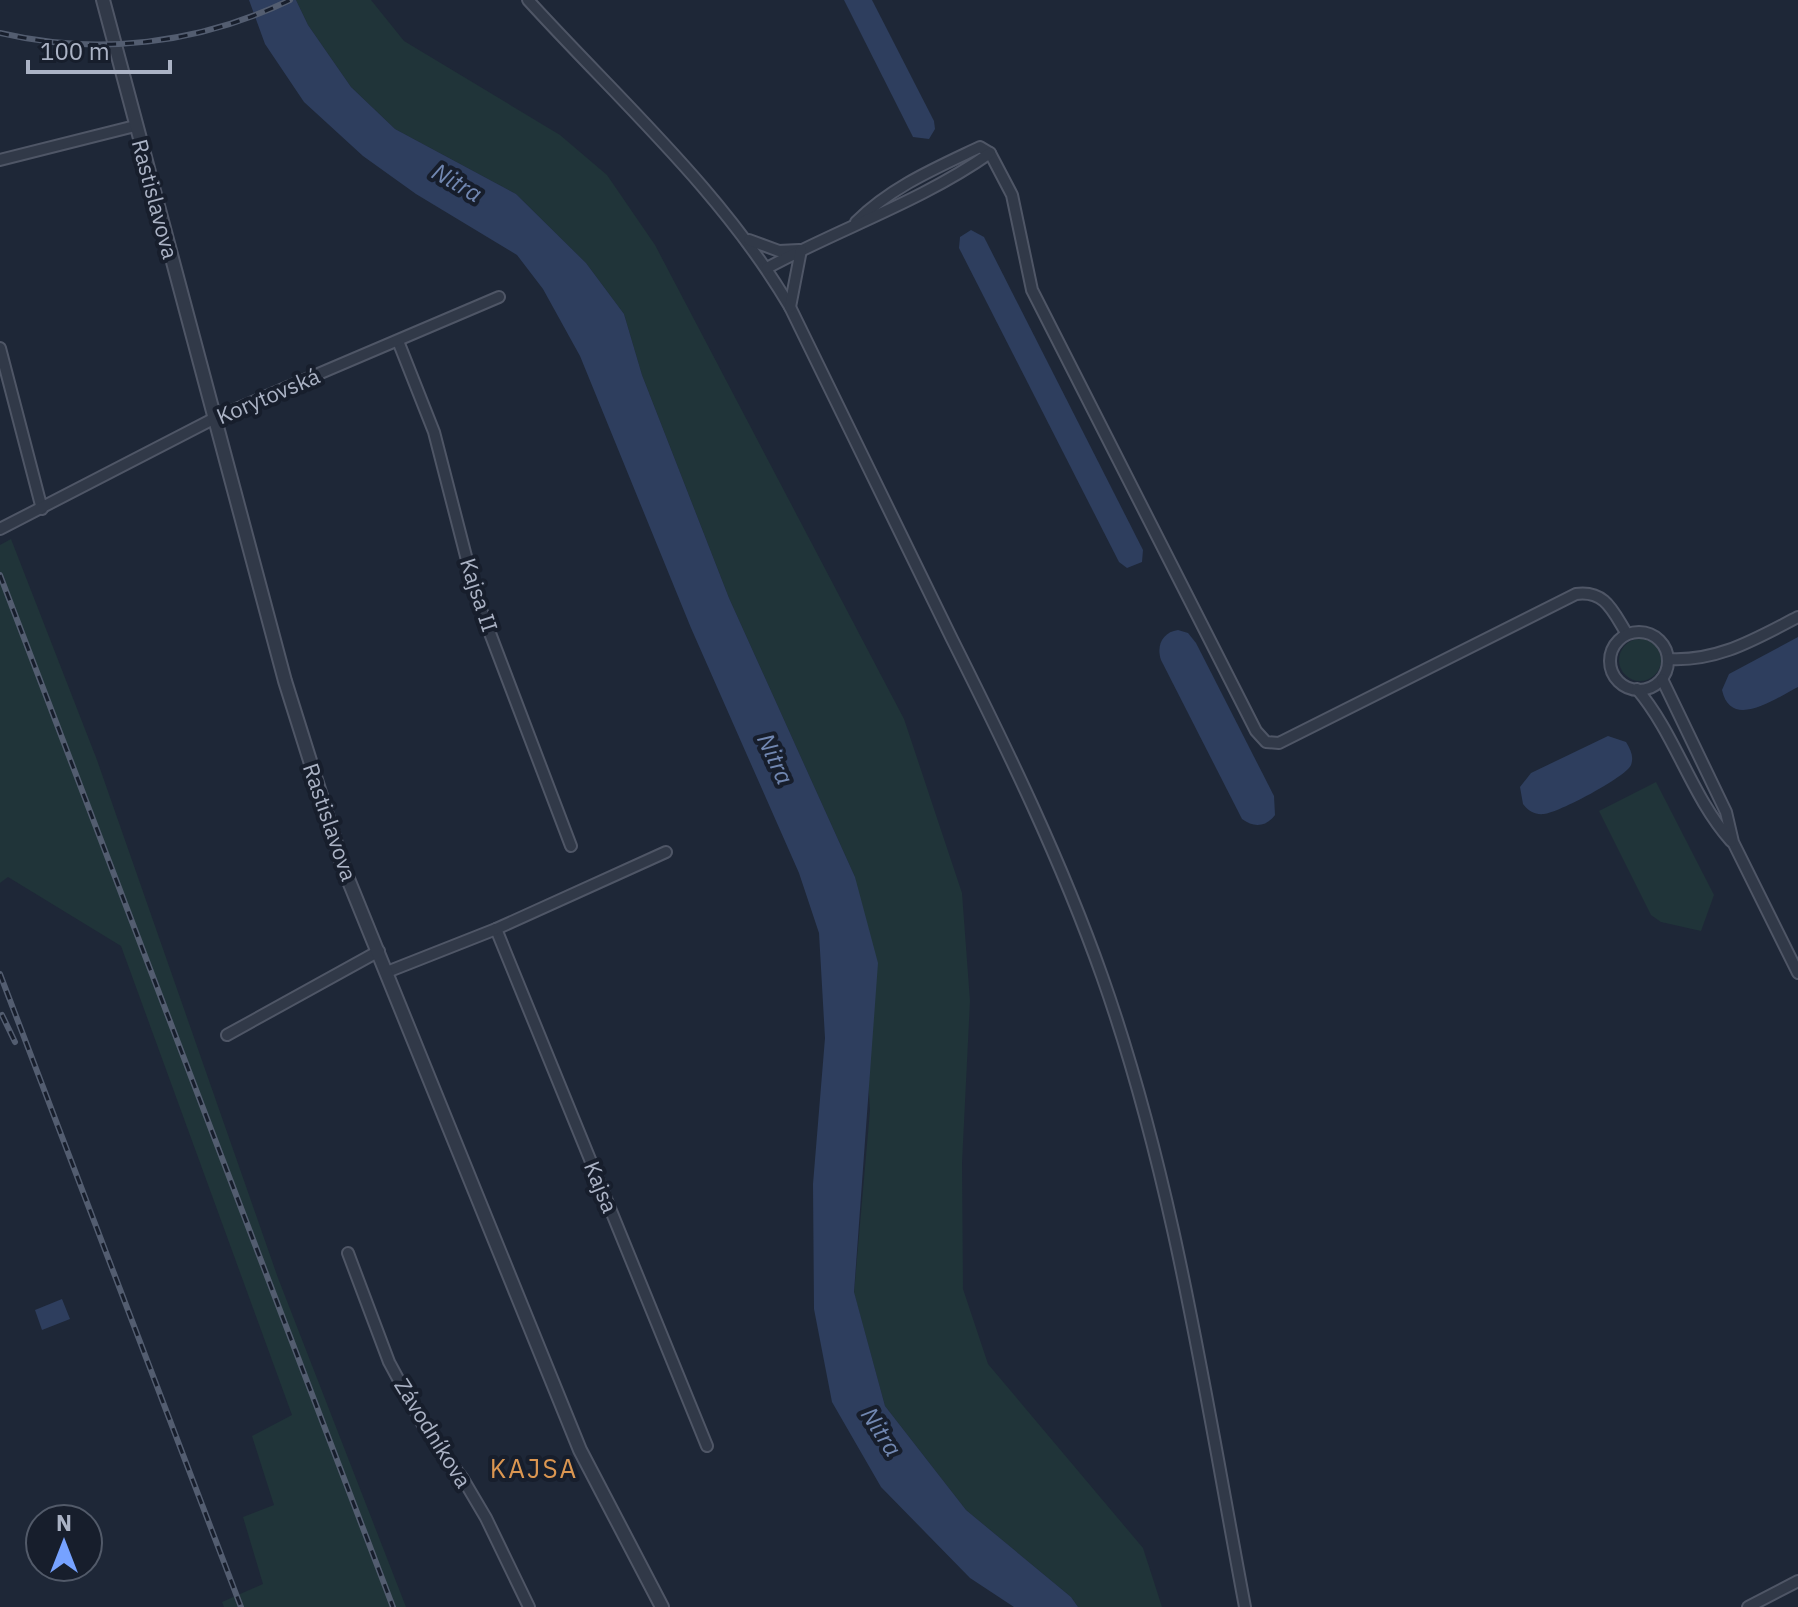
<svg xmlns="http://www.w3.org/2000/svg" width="1798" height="1607" font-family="'IBM Plex Sans',sans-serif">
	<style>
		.green { fill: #203439 }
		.water { fill: #2e3e5e }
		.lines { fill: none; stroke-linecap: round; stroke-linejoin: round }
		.minor-casing { stroke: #4f5666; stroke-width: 14 }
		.tertiary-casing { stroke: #4f5666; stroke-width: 16 }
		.minor { stroke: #313948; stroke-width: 10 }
		.tertiary { stroke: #313948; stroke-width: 12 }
		.rail-casing { stroke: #535d70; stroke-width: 6 }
		.rail { stroke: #171e2c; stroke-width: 3; stroke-dasharray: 9; stroke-linecap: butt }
		.labels { text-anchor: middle; stroke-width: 8; stroke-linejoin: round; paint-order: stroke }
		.street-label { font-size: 22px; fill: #abb3c5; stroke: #171e2c }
		.water-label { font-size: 24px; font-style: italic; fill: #7187b1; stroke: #171e2c }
		.quarter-label { font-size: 26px; letter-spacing: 2px; fill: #db9651; stroke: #171e2c }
	</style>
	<rect width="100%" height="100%" fill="#1e2737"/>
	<g class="green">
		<path d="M296 0H371L404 41 560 135 607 175 655 245 904 719 962 893 970 1001 962 1163 963 1289 988 1364 1143 1548 1162 1607H1078L1071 1597 966 1510 885 1406 854 1293 870 1110 855 877 729 598 642 375 624 314 586 263 516 194 395 129 351 87 308 25Z"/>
		<path d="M11 539 97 760 278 1278 406 1607H224L222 1602 263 1584 243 1517 274 1505 252 1436 292 1415 121 946 8 877 0 883V545Z"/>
		<circle cx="1640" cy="660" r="21"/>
		<path d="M1656 782 1714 895 1701 931 1661 922 1651 915 1599 811Z"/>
	</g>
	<g class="water">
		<path d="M249 0H296L308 25 351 87 395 129 516 194 586 263 624 314 642 375 729 598 855 877 878 963 854 1292 885 1406 966 1510 1071 1597 1078 1607H1014L970 1578 881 1487 832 1402 814 1309 813 1184 825 1038 819 933 799 873 691 628 580 356 543 289 517 255 416 194 363 156 304 102 265 44Z"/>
		<path d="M844 0H872L934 121 935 129 929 139 913 137Z"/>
		<path d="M971 230 984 237 1143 550 1142 562 1127 568 1119 562 959 248 960 237Z"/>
		<path d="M1178 630 1188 633 1196 643 1274 796 1275 815C1266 827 1254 828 1242 819L1161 660C1156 645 1163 632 1178 630Z"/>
		<path d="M1798 637V687C1776 698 1731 731 1722 690L1729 674Z"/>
		<path d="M1608 736 1626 742C1631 750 1634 757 1631 765 1626 777 1558 813 1544 814 1535 815 1528 811 1523 804L1520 787 1531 773Z"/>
		<path d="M62 1299 70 1319 42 1330 35 1310Z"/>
	</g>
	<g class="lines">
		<g class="minor-casing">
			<g id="minor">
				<path d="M528 0C618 99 722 191 790 307 844 418 898 528 952 639 1007 749 1061 860 1102 976 1174 1180 1205 1395 1245 1607"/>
				<path d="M0 160 135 126"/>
				<path d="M856 222C891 187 936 168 980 147L990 153 1012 195 1032 290 1256 731 1266 742 1279 743 1576 594C1606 590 1613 612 1627 634"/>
				<path d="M749 240 779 251 799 250"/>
				<path d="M767 268C841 228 922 201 990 153"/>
				<path d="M790 307 801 250"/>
				<path d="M398 341 434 432 477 599 571 846"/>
				<path d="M0 348 42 509"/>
				<path d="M0 529 215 418 499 297"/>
				<circle cx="1639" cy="661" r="29"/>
				<path d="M1668 659C1718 662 1755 639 1798 617"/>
				<path d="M1662 679 1726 812 1733 842 1798 973"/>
				<path d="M1637 689C1676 735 1691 796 1731 841"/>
				<path d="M496 929 707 1446"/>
				<path d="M387 972 496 929 666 852"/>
				<path d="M227 1035 379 951"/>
				<path d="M348 1253 389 1362 424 1427 463 1479 486 1518 529 1607"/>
				<path d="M1748 1607 1798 1581"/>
			</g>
		</g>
		<g class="tertiary-casing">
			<path id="tertiary" d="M103 0 285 681 344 869 580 1450 662 1607"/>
		</g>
		<use href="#minor" class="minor"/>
		<use href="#tertiary" class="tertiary"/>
		<g class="rail-casing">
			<g id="rail">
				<path d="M0 33C98 56 199 44 290 0"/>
				<path d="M0 575 393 1607"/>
				<path d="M0 974 241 1607"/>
				<path d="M2 1015 15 1042"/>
			</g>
		</g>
		<use href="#rail" class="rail"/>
	</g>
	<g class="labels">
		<g class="street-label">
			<text transform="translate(155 199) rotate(75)" y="8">Rastislavova</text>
			<text transform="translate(268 396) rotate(-23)" y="8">Korytovská</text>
			<text transform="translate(479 595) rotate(72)" y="8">Kajsa II</text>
			<text transform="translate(330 822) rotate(71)" y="8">Rastislavova</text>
			<text transform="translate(601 1187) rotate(68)" y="8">Kajsa</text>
			<text transform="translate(433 1433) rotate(58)" y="8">Závodníkova</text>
		</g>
		<g class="water-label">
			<text transform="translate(457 183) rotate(30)" y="8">Nitra</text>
			<text transform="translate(775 759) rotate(65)" y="8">Nitra</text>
			<text transform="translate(881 1432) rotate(57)" y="8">Nitra</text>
		</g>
		<g class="quarter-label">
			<text x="534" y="1478">KAJSA</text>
		</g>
	</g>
	<g transform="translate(64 1543)"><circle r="38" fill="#171e2c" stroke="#525a69" stroke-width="2"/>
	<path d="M0-6L14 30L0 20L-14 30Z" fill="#76a2ff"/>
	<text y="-12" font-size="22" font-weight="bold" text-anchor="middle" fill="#abb3c5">N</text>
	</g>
	<path d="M28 60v12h142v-12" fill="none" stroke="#abb3c5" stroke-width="4"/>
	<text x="40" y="60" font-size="24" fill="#abb3c5" stroke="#171e2c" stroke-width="6" paint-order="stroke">100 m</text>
</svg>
